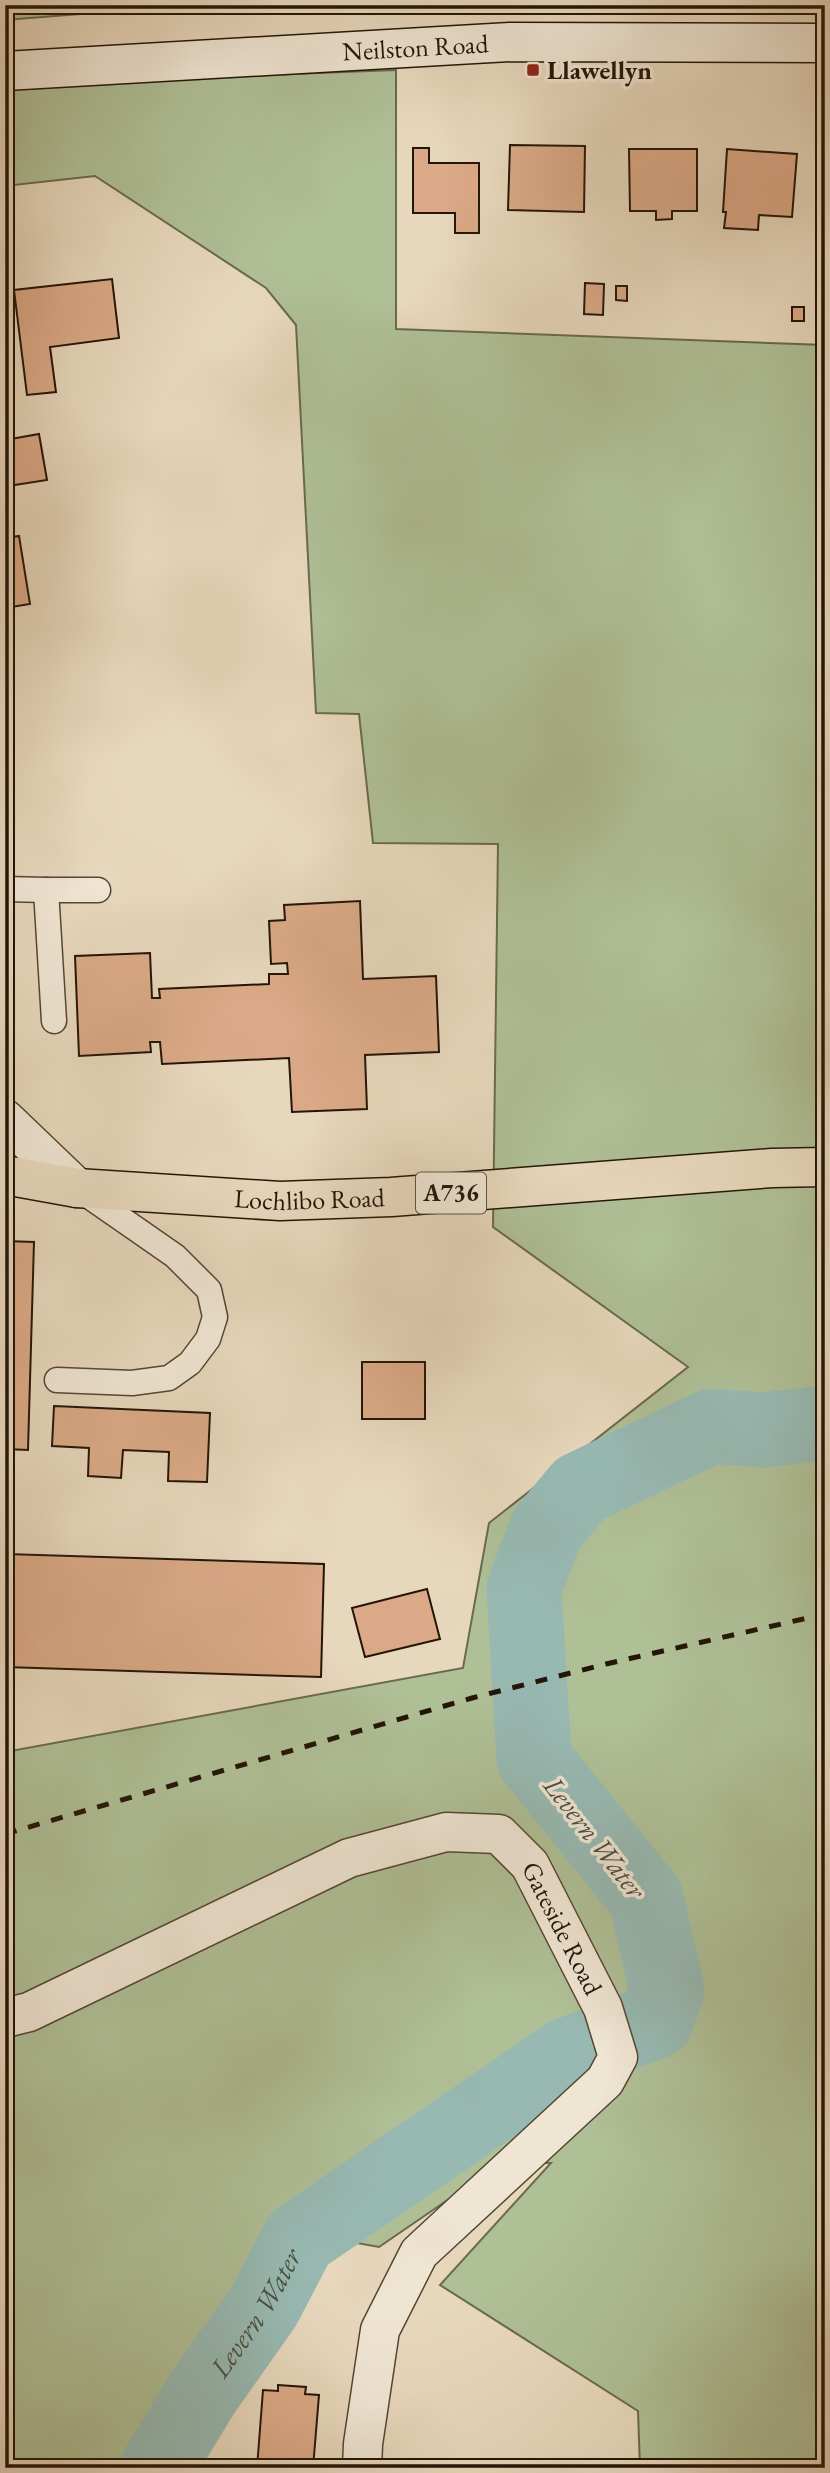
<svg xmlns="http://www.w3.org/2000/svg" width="830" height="2473" font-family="'EB Garamond',serif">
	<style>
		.green { fill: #afbf96; stroke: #696a4e; stroke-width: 2 }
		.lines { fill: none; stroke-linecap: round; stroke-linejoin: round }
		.river { stroke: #97b9b2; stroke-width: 75 }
		.building { fill: #dba987; stroke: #231507; stroke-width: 2 }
		.lane-casing { stroke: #544634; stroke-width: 27 }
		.street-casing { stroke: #544634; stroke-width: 41 }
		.secondary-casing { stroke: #231507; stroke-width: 41 }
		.primary-casing { stroke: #231507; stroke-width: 41 }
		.lane { stroke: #efe5d3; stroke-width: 24 }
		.street { stroke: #efe5d3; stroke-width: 38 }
		.secondary { stroke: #efe5d3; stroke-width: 38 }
		.primary { stroke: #e7d7bc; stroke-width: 38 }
		.rail { stroke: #231507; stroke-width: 5; stroke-dasharray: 12 12; stroke-linecap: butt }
		.poi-dot { fill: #8f2418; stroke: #efe5d3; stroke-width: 2.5 }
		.labels { text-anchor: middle; stroke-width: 7; stroke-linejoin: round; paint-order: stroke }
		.shield { fill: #efe5d3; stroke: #605344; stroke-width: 2 }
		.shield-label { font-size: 24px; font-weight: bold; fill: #231507 }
		.street-label { font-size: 26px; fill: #231507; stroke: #efe5d3 }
		.poi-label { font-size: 26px; font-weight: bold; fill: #231507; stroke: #efe5d3; text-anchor: start }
		.water-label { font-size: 28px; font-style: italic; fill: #4c4e43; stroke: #efe5d3 }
	</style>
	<rect width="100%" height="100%" fill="#e7d7bc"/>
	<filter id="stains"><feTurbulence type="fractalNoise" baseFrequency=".00286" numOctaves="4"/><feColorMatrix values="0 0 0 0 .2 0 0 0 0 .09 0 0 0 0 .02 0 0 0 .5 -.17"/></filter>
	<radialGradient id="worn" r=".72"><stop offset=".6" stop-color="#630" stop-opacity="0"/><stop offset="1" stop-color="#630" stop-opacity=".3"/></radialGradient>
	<g class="green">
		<path d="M5 5H196L5 20Z"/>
		<path d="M396 70V329L825 345V2468H640L638 2411 440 2285 551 2163 503 2162 379 2247 307 2234 193 2468H5V1752L463 1668 489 1523 688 1367 493 1227 498 844 373 843 359 714 316 713 296 325 266 288 95 176 5 186V91L54 83Z"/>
	</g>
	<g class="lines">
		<path class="river" id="s1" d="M157 2468 202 2394 264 2306 299 2239 567 2055 656 2021 667 1990 646 1898 534 1759 524 1589 546 1530 580 1489 712 1426 764 1430 825 1423"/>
	</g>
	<g class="building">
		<path d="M510 145 585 146 584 212 508 210Z"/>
		<path d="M413 148H429V163H479V233H455V213H413Z"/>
		<path d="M629 149H697V211H672V219L656 220V211H630Z"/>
		<path d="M727 149 797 154 792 217 759 215 758 230 724 228 726 212H723Z"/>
		<path d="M112 279 119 338 50 347 56 392 27 395 14 290Z"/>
		<path d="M585 283 604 284 603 315 584 314Z"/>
		<path d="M616 286H627V301L616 300Z"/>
		<rect x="792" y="307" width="12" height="14"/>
		<path d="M39 434 47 480 8 486 5 440Z"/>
		<path d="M19 536 30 604 5 608V538Z"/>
		<path d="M360 901 363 979 436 976 439 1052 365 1055 367 1109 292 1112 289 1058 162 1064 160 1042H150L151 1052 79 1056 75 956 150 953 152 998H160L159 989 269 984V974H288L287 963 271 964 269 921 285 920 284 905Z"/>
		<path d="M5 1241 34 1242 28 1450 5 1449Z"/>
		<rect x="362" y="1362" width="63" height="57"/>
		<path d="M54 1406 210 1413 207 1482 168 1481 169 1452 123 1450 121 1478 88 1476 89 1448 52 1446Z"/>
		<path d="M6 1554 324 1564 321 1677 5 1667Z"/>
		<path d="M427 1589 440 1639 365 1657 352 1608Z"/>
		<path d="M278 2385 306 2387 305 2394 319 2395 313 2468H257L263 2390 278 2391Z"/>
	</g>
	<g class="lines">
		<g class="lane-casing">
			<g id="lane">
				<path d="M5 889 46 890 54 1021"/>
				<path d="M46 890H98"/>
				<path d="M57 1380 132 1383 169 1378 190 1363 208 1339 215 1317 209 1290 175 1256 80 1190"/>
			</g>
		</g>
		<g class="street-casing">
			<g id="street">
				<path d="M5 1119 77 1188"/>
				<path id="s2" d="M5 2018 29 2012 349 1858 446 1832 499 1834 530 1865 603 2008 618 2057 605 2081 419 2253 380 2330 363 2444 362 2468"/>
			</g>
		</g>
		<g class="secondary-casing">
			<g id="secondary">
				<path id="s3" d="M5 71 510 42 825 43"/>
			</g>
		</g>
		<g class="primary-casing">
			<g id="primary">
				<path id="s4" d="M5 1175 77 1188 280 1201 391 1197 772 1168 825 1167"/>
			</g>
		</g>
		<use href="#lane" class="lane"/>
		<use href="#street" class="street"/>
		<use href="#secondary" class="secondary"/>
		<use href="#primary" class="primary"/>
		<path class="rail" d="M5 1834 472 1698 606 1664 825 1614"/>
	</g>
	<rect class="poi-dot" x="526" y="63" width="14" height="14" rx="3.5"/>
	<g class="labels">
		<rect class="shield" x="416" y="1172.5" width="70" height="41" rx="5"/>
		<g class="shield-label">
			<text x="451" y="1201">A736</text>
		</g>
		<g class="street-label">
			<text dy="9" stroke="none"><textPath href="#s3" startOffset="411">Neilston Road</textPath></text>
			<text dy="9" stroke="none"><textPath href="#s4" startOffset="306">Lochlibo Road</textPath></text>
			<text dy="9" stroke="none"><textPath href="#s2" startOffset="648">Gateside Road</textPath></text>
		</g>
		<g class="poi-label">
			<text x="547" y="79">Llawellyn</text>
		</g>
		<g class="water-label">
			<text transform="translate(595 1837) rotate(52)" y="10">Levern Water</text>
			<text dy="10" stroke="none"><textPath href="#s1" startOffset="184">Levern Water</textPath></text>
		</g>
	</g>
	<rect width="830" height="2473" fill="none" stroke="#e7d7bc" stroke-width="28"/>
	<rect x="7" y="7" width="816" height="2459" fill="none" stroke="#231507" stroke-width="3.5"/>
	<rect x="14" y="14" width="802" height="2445" fill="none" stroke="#231507" stroke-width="2"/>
	<rect width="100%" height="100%" filter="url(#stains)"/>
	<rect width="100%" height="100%" fill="url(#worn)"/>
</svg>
